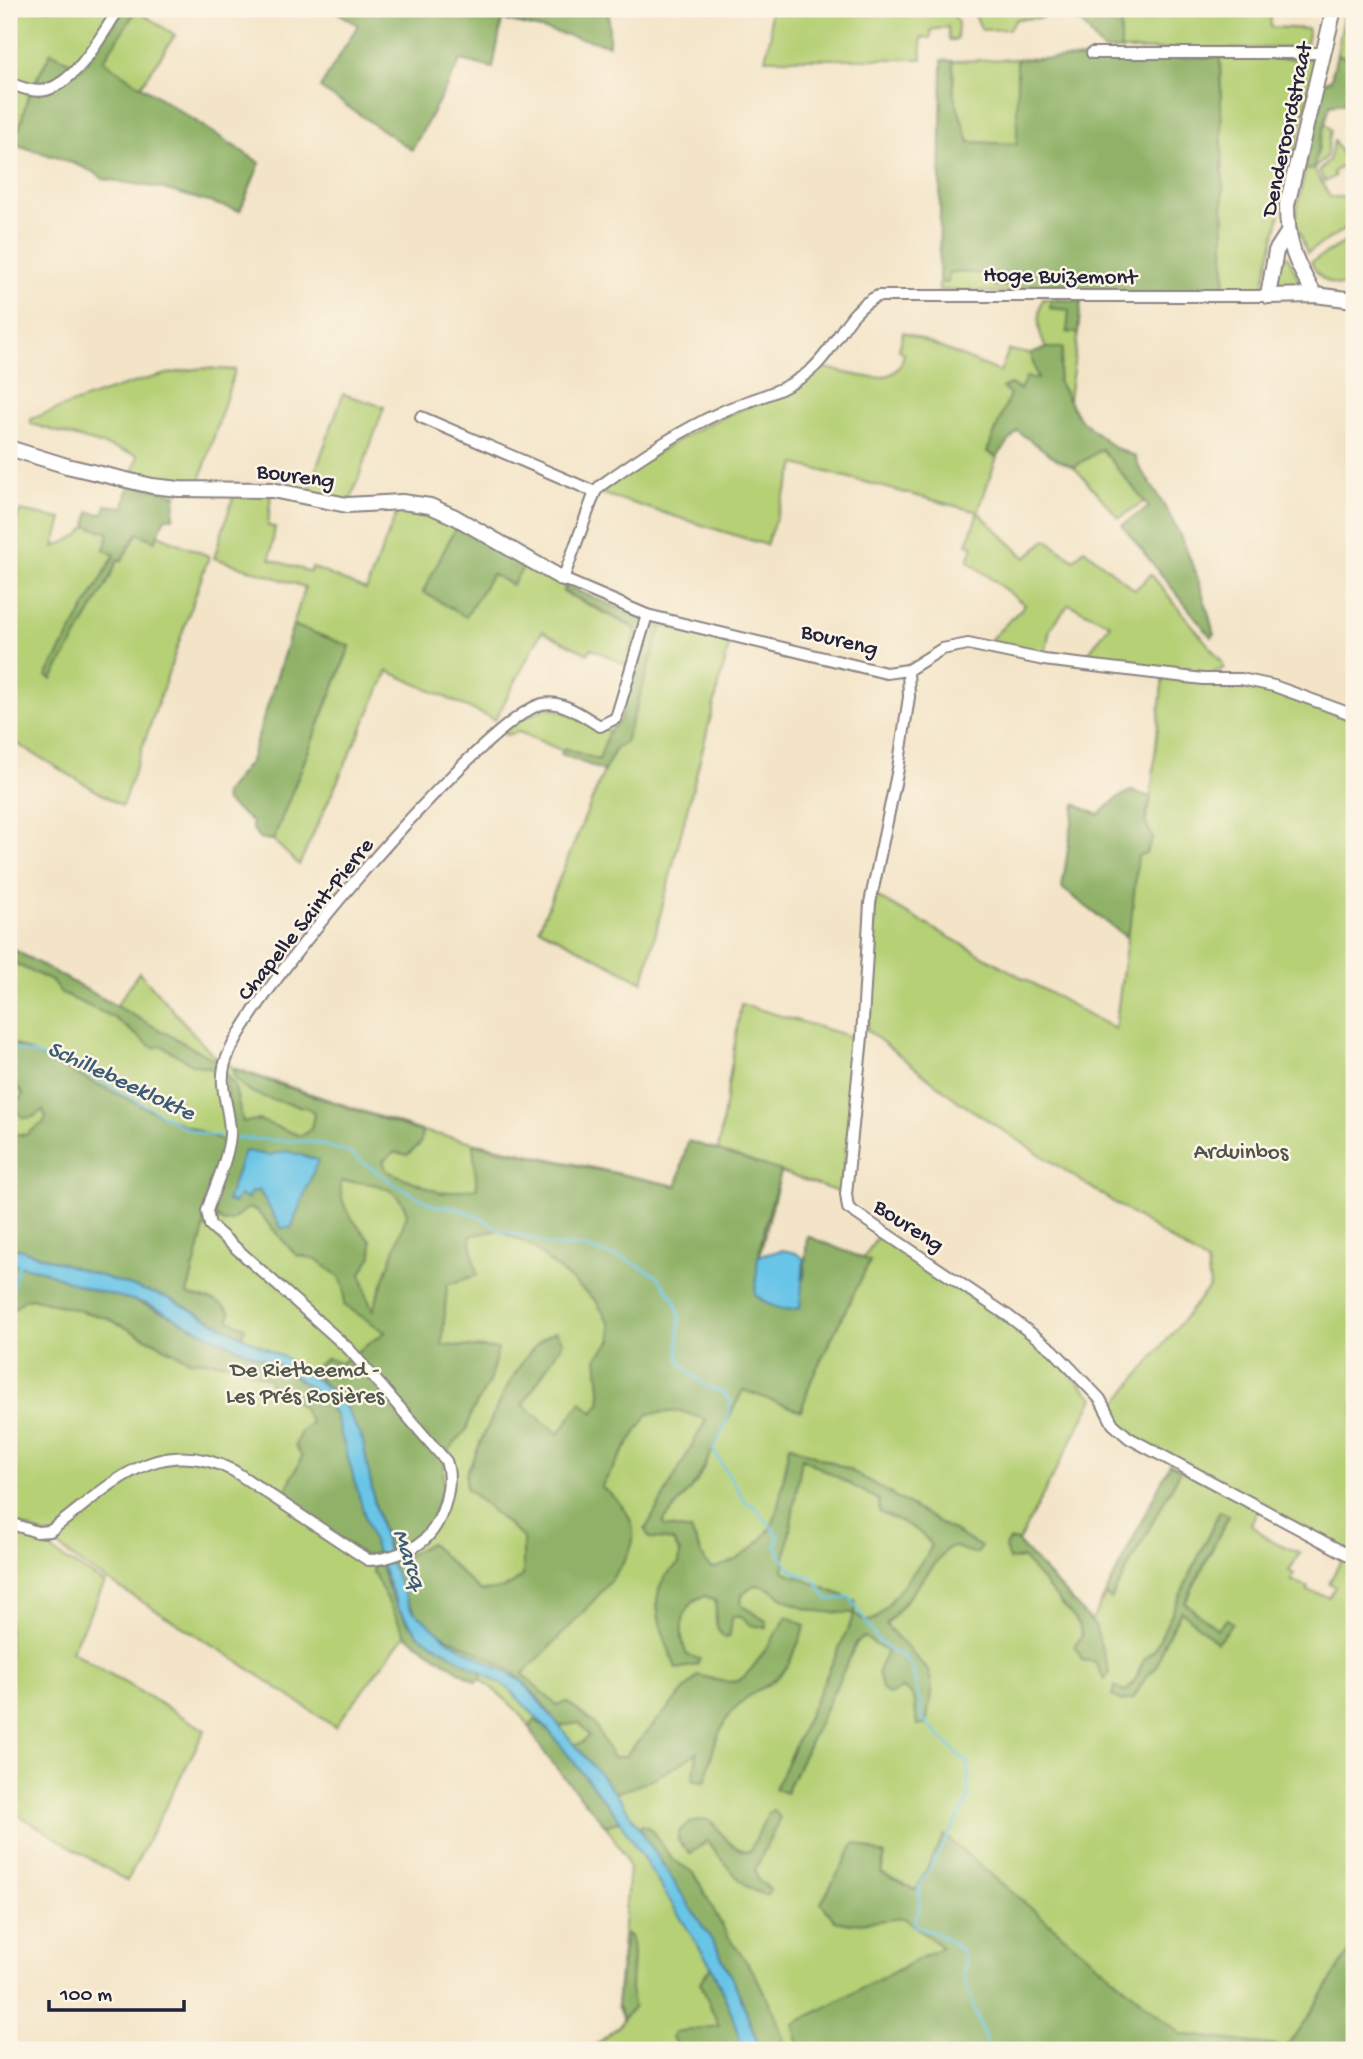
<svg xmlns="http://www.w3.org/2000/svg" width="1363" height="2059" font-family="'Gochi Hand',sans-serif">
	<style>
		.green { fill: #b6d076; stroke: #6c7958; stroke-width: 2; fill-rule: evenodd }
		.forest { fill: #90b267; stroke: #596a51; stroke-width: 2; fill-rule: evenodd }
		.water { fill: #69c5e7; stroke: #467491; stroke-width: 2 }
		.lines { fill: none; stroke-linecap: round; stroke-linejoin: round }
		.stream { stroke: #69c5e7; stroke-width: 2.5 }
		.minor-casing { stroke: #8a8381; stroke-width: 14 }
		.tertiary-casing { stroke: #8a8381; stroke-width: 18 }
		.minor { stroke: #fff; stroke-width: 10 }
		.tertiary { stroke: #fff; stroke-width: 14 }
		.labels { text-anchor: middle; stroke-width: 5; stroke-linejoin: round; paint-order: stroke }
		.street-label { font-size: 23px; fill: #22223b; stroke: #fcf5e5 }
		.park-label { font-size: 23px; fill: #4e564d; stroke: #fcf5e5 }
		.water-label { font-size: 24px; font-style: italic; fill: #3b5b77; stroke: #fcf5e5 }
	</style>
	<rect width="100%" height="100%" fill="#fcf5e5"/>
	<filter id="ink" filterUnits="userSpaceOnUse"><feTurbulence type="fractalNoise" baseFrequency=".0143" numOctaves="2"/><feDisplacementMap in="SourceGraphic" scale="14" xChannelSelector="R" yChannelSelector="G"/><feConvolveMatrix kernelMatrix="1 2 1 2 8 2 1 2 1" color-interpolation-filters="sRGB"/></filter>
	<filter id="wash" filterUnits="userSpaceOnUse"><feTurbulence type="fractalNoise" baseFrequency=".00686" numOctaves="4" result="noise"/><feDisplacementMap in="SourceGraphic" scale="28" xChannelSelector="R" yChannelSelector="G"/><feGaussianBlur stdDeviation="1.57" result="paint"/><feColorMatrix in="noise" values="0 0 0 0 0 0 0 0 0 0 0 0 0 0 0 0 0 1.4 0 .05"/><feComposite in="paint" operator="in"/></filter>
	<g filter="url(#wash)">
		<rect width="100%" height="100%" fill="#f3e4c7"/>
		<g class="green">
			<path d="M9 9H115L74 65 51 52 32 87 9 79Z"/>
			<path d="M769 9H959L954 16 958 22 957 40H949L948 27 931 30V38H921L922 59H765L771 34Z"/>
			<path d="M972 9H1043L1042 18 1017 19 1009 29 982 30Z"/>
			<path d="M1121 9H1270L1271 27 1308 29 1307 48 1121 50Z"/>
			<path d="M1345 9H1354V61L1337 54Z"/>
			<path d="M136 10 175 35 141 86 102 61Z"/>
			<path d="M1220 57 1317 59 1261 294H1225Z"/>
			<path d="M1017 59V144L969 142 954 96 953 61Z"/>
			<path d="M9 86 30 92 19 130 9 127Z"/>
			<path d="M1324 121 1331 130 1326 157 1314 169 1330 197H1354V223L1307 253 1295 220 1305 170 1313 169Z"/>
			<path d="M1334 141 1354 174V193L1347 187 1353 183 1342 166 1333 172 1335 176 1325 182 1319 171 1329 160Z"/>
			<path d="M1354 237V288C1333 285 1320 283 1311 262Z"/>
			<path d="M1282 254 1288 257 1299 280 1293 290 1275 288Z"/>
			<path d="M949 272 993 274 1010 287V293L939 290V282L948 283Z"/>
			<path d="M1043 299H1051L1070 310 1067 332 1078 333 1069 400 1058 381 1063 348H1046C1038 334 1036 314 1043 299Z"/>
			<path d="M903 332 1000 372 1009 350 1031 354 1038 380 1010 394 988 452 997 457 978 512 1026 558 1046 539 1074 560 1084 549 1135 590 1151 574 1222 662 1224 668 1210 675 1084 659 1110 624 1069 604 1050 629 1045 655 987 643 1025 605 968 561 973 546 967 544 978 512 796 464 766 545 600 493 606 486C641 463 676 439 714 421 756 401 782 399 821 367 849 372 898 394 904 353L899 350Z"/>
			<path d="M203 368 235 370 198 487 132 476 138 455 31 424V419C87 398 144 375 203 368Z"/>
			<path d="M343 394 384 407 350 502 308 492Z"/>
			<path d="M1102 449 1145 501 1119 518 1074 467Z"/>
			<path d="M271 493 268 526 275 527 270 559 310 572 312 567 366 590 399 507 418 508 457 525 424 591 525 565 566 586 563 592 636 629 629 653 632 655 630 667 591 648 588 654 542 631 495 720 388 671 299 865 273 840 350 647 293 625 305 587 214 558 234 494Z"/>
			<path d="M20 511 62 519 54 547 78 536 87 526 109 533 115 554 47 676 89 615 118 559 122 560 138 533 155 541 158 535 209 556 122 806 9 739V538Z"/>
			<path d="M662 626 730 642 643 982 539 928 604 771 616 748 625 742Z"/>
			<path d="M1163 676 1237 683 1273 691 1354 721V1555L1138 1439 1117 1421 1111 1410 1210 1286 1207 1263 958 1101 867 1030 875 896 1115 1029 1138 856 1151 833 1145 822 1150 805Z"/>
			<path d="M547 707C570 710 587 727 610 730L599 761 565 748 563 751 519 732 505 735 504 732 524 718Z"/>
			<path d="M9 947 115 1008 139 972 211 1053 234 1068 422 1131 677 1186 688 1141 718 1150 741 1004 859 1039 841 1193 781 1172 757 1267 869 1261 863 1259 879 1234 1047 1350 1094 1398 1018 1542 1091 1622 1105 1595 1111 1599 1181 1470 1259 1508 1251 1524 1268 1539 1300 1553 1289 1571 1294 1574 1291 1580 1308 1588V1591L1329 1597 1335 1587 1329 1583 1344 1555 1354 1561V2050H589L619 2026 623 2019 617 2005 629 1868 626 1858 606 1826 533 1735C526 1713 498 1694 481 1679L476 1682 405 1635 335 1727 230 1656 81 1564 45 1535 9 1520ZM1219 1512 1229 1516 1185 1603 1217 1629 1181 1611 1164 1643 1157 1667 1146 1677 1133 1698 1125 1692C1140 1681 1138 1659 1154 1652Z"/>
			<path d="M9 1525 42 1538 55 1553 105 1583 71 1651 205 1730 127 1881 9 1809Z"/>
		</g>
		<g class="forest">
			<path d="M124 9H145L142 13 136 11 103 61 260 163 240 211 160 188 103 179C90 165 32 151 9 142V127L19 130 27 99 51 52 81 69Z"/>
			<path d="M332 9H609V45L502 20 493 68 461 60 412 150 320 88 358 25Z"/>
			<path d="M1059 9H1121V50H1103C1085 32 1091 20 1060 18Z"/>
			<path d="M1337 54 1354 61V104L1350 102 1330 105 1313 169 1305 170 1304 159 1324 83 1331 79Z"/>
			<path d="M1220 57 1225 294 1010 293V287L993 286V274L949 272 948 283 939 282 942 60 953 61 954 96 969 142 1017 144V59Z"/>
			<path d="M1051 299 1081 301 1078 333 1067 332 1069 310 1050 308Z"/>
			<path d="M1046 348H1063L1058 381 1078 417 1113 447 1135 456 1139 467C1178 521 1198 570 1214 634L1211 637 1122 525 1149 507 1102 449 1074 467 1058 460 1017 431 997 457 987 452 1010 394 1002 388 1010 384 1020 390 1026 377 1038 379 1031 354Z"/>
			<path d="M129 484 176 494 173 518H165L155 541 137 533 121 561 118 559 108 582 52 679 46 676 115 555 104 550 109 533 87 526 89 512 103 514 106 505 124 507Z"/>
			<path d="M457 525 525 565 512 585 492 574 466 617 423 592Z"/>
			<path d="M566 586 662 626 625 742 616 748 604 771 561 754 564 748 599 760 608 733 620 719 639 657 629 653 636 628 563 591Z"/>
			<path d="M293 625 350 646 273 840 260 839 252 828V822L225 801 224 794 250 761Z"/>
			<path d="M1131 791 1151 797 1145 822 1153 838 1146 853 1138 856 1131 922 1126 937 1062 888 1075 804 1099 815 1117 798Z"/>
			<path d="M9 947 222 1064 221 1071 192 1064 162 1046 153 1048 113 1017 62 994 52 981 9 961Z"/>
			<path d="M12 1043 161 1115 224 1141 227 1144C211 1194 201 1244 187 1294 203 1299 218 1298 230 1312L229 1320 245 1327 242 1336 168 1298 9 1246V1133L25 1135 43 1123 46 1117 43 1110 33 1117 23 1118 14 1109 23 1094 9 1077V1044Z"/>
			<path d="M232 1069 422 1132 420 1144 407 1155 395 1152 383 1161 387 1171 441 1193 477 1188 473 1144 677 1186 688 1141 781 1171C770 1212 751 1257 760 1299L785 1309 804 1278 807 1236 870 1261 813 1376 801 1411 743 1390 697 1481 663 1522 664 1526 691 1531 706 1563 711 1568C733 1566 761 1545 772 1525 780 1510 785 1465 789 1445L850 1470 981 1547 979 1552 972 1554 954 1546 947 1549 886 1625 928 1670 932 1687 926 1725H917C914 1710 918 1694 902 1688L889 1695 882 1689 878 1671 887 1652 864 1637 857 1642 786 1793 775 1789 855 1613C833 1613 814 1613 794 1604 779 1598 771 1585 754 1585L742 1595 741 1605 766 1621V1628L751 1625 741 1617H732L730 1635 726 1638C713 1631 716 1614 716 1600L705 1596C679 1602 678 1635 687 1655L700 1659 697 1665 676 1669C664 1633 639 1590 679 1564L680 1553 673 1541 650 1538 645 1530 706 1420 680 1411 648 1414 601 1487C618 1499 636 1517 633 1540 629 1572 547 1649 523 1674L556 1705 567 1702 594 1723 613 1758 625 1756 698 1675C710 1678 724 1684 737 1681 750 1678 778 1630 787 1616L805 1626C798 1643 793 1660 781 1674 772 1684 760 1689 749 1696 720 1716 712 1748 706 1781L693 1780 697 1752C681 1765 632 1792 613 1792L573 1745 582 1743 589 1736 580 1723 559 1726C547 1711 533 1688 517 1676 459 1632 413 1645 390 1559L403 1558 430 1543 480 1591C499 1590 509 1589 523 1575V1538L466 1488V1474C483 1440 519 1342 556 1332L563 1342 523 1405 559 1434 581 1402 593 1413 601 1401 597 1357 612 1340 610 1324 596 1301 531 1246 499 1230 470 1236 477 1275 447 1285 442 1345 498 1349 489 1382 471 1414 467 1429 449 1450 443 1469 444 1484 430 1526 415 1542 390 1552C385 1534 377 1517 374 1499 364 1450 359 1414 318 1378L324 1374 316 1366 327 1358 341 1363 385 1332 344 1305V1287L339 1277 316 1259 296 1255 256 1210 248 1208 231 1221 223 1222 209 1211 230 1143 226 1075 234 1084 243 1122 259 1120 301 1136 311 1129 314 1114 308 1108C283 1101 238 1098 232 1069ZM341 1181C369 1182 399 1184 407 1214L373 1310C369 1304 363 1281 361 1273L372 1256 371 1241C356 1224 338 1207 341 1181ZM802 1458 879 1500V1512C895 1520 923 1528 931 1546L927 1555 877 1618C866 1623 862 1622 855 1613L856 1601 783 1571Z"/>
			<path d="M9 1263 40 1270 89 1289 120 1295 177 1318 208 1335 283 1367 321 1397 335 1415 377 1551 373 1555 365 1556 282 1497 302 1457 295 1445 301 1431 311 1423 302 1407 272 1386 269 1379 228 1363 189 1360 107 1318 31 1298 24 1300 9 1313Z"/>
			<path d="M1170 1464 1181 1470 1111 1599 1105 1595Z"/>
			<path d="M1220 1511 1229 1515 1185 1603 1217 1629 1227 1619 1233 1623 1217 1642 1181 1611 1164 1643 1157 1666 1146 1677 1133 1699 1122 1701 1112 1695 1115 1686 1124 1692C1141 1682 1137 1660 1154 1651Z"/>
			<path d="M1016 1540 1095 1626 1109 1672 1105 1680 1095 1662 1082 1660 1075 1645 1082 1637 1079 1624 1023 1558 1009 1560 1005 1547 1009 1541Z"/>
			<path d="M380 1562C398 1632 424 1638 481 1670V1679L476 1682 405 1635 372 1570 375 1563Z"/>
			<path d="M535 1720 549 1731 615 1814 619 1821 606 1826C586 1801 540 1755 530 1727Z"/>
			<path d="M774 1810 780 1818 755 1870 758 1880 770 1889 768 1895C743 1894 722 1857 707 1841L691 1854 679 1842 678 1835C684 1822 697 1819 710 1820 720 1831 733 1853 750 1851L768 1813Z"/>
			<path d="M642 1825 651 1829 672 1859 694 1873 726 1933 755 1974 775 2014 787 2050H760L739 1993 718 1950 652 1852 640 1828Z"/>
			<path d="M944 1835 1181 2034 1285 2047 1300 2030 1354 1944V2050L1175 2047 1172 2050H800L793 2024 942 1947 904 1918 850 1924 835 1921 821 1903 855 1843 885 1855 881 1873 916 1890Z"/>
			<path d="M626 1934 630 1936C638 1959 626 1984 634 2007L623 2019 617 2005Z"/>
			<path d="M711 1966 730 2009 743 2050H707V2047C691 2050 679 2054 672 2037L675 2032 719 2026 700 1982Z"/>
		</g>
		<g class="water">
			<path d="M244 1151 269 1155 287 1151 318 1160 291 1228H281L259 1190 250 1193 247 1199 239 1195 234 1203 227 1201Z"/>
			<path d="M9 1246 168 1298 291 1361 333 1392 346 1408 363 1441 374 1501 392 1566 411 1609 448 1640 522 1681 621 1800 718 1950 739 1993 760 2050H743L730 2009 711 1966 615 1814 549 1731 509 1689 419 1635 398 1608 370 1534 335 1414 322 1397 283 1367 208 1335 148 1304 89 1289 40 1270 9 1263Z"/>
			<path d="M783 1250 796 1253 804 1259 800 1308C783 1313 767 1305 755 1294L758 1256Z"/>
		</g>
		<g class="lines">
			<g class="stream">
				<path d="M9 1048C58 1057 108 1085 152 1109 175 1122 193 1135 220 1136"/>
				<path d="M235 1138 314 1142 350 1153 391 1182 433 1205 455 1208 480 1217 501 1231 534 1238 550 1246 581 1247 628 1260 657 1276 675 1300 680 1318 678 1350 680 1362 706 1387 722 1392 731 1401 727 1420 713 1450 746 1503 754 1506 779 1536 776 1545C784 1564 792 1576 813 1577L828 1600 850 1597 879 1642 890 1651 901 1655 912 1666 923 1720 968 1764V1800L919 1887V1911L914 1921 916 1926 938 1934 962 1950 965 1964 963 1976 989 2050"/>
				<path d="M9 1302 19 1265"/>
			</g>
		</g>
	</g>
	<g filter="url(#ink)">
		<g class="lines">
			<g class="minor-casing">
				<g id="minor">
					<path d="M1092 53H1324"/>
					<path d="M9 83C20 87 34 93 46 90 79 80 101 35 119 9"/>
					<path d="M1268 296H878C846 310 837 348 811 370 783 394 751 398 719 413 678 432 637 459 600 486L595 492 563 579 647 615 886 673 908 670 942 649 968 644 1044 660 1203 679H1241L1274 686 1354 715"/>
					<path d="M421 417 595 492"/>
					<path d="M908 670 909 697 898 769 870 903 862 1037 846 1194 848 1208 1007 1315 1053 1350 1100 1399 1113 1424 1129 1438 1354 1558"/>
					<path d="M9 1523 37 1532 50 1531C109 1488 155 1431 234 1471L368 1560C386 1560 417 1550 429 1535 444 1517 454 1483 446 1461L349 1349 210 1225 207 1211C214 1188 228 1160 230 1135 231 1113 219 1089 224 1067 236 1007 485 718 542 704 562 699 584 717 600 726L616 718 647 615"/>
				</g>
			</g>
			<g class="tertiary-casing">
				<g id="tertiary">
					<path d="M1287 234 1276 251 1268 296 1315 295 1354 300"/>
					<path d="M1315 295C1295 262 1287 244 1287 205L1334 9"/>
					<path d="M9 448 67 466 152 486 179 489 272 490 347 505 402 502 430 506 455 517 563 579"/>
				</g>
			</g>
			<use href="#minor" class="minor"/>
			<use href="#tertiary" class="tertiary"/>
		</g>
	</g>
	<g class="labels">
		<g class="street-label">
			<text transform="translate(1285 129) rotate(-78)" y="8">Denderoordstraat</text>
			<text transform="translate(1060 274) rotate(1)" y="8">Hoge Buizemont</text>
			<text transform="translate(296 474) rotate(8)" y="8">Boureng</text>
			<text transform="translate(840 638) rotate(14)" y="8">Boureng</text>
			<text transform="translate(304 918) rotate(-51)" y="8">Chapelle Saint-Pierre</text>
			<text transform="translate(910 1224) rotate(33)" y="8">Boureng</text>
		</g>
		<g class="park-label">
			<text x="1241" y="1158">Arduinbos</text>
			<text x="305" y="1376">De Rietbeemd -<tspan x="305" dy="26">Les Prés Rosières</tspan></text>
		</g>
		<g class="water-label">
			<text transform="translate(122 1079) rotate(25)" y="8">Schillebeeklokte</text>
			<text transform="translate(411 1558) rotate(71)" y="8">Marcq</text>
		</g>
	</g>
	<rect width="1363" height="2059" fill="none" stroke="#fcf5e5" stroke-width="35"/>
	<path d="M49 2000v10h135v-10" fill="none" stroke="#22223b" stroke-width="3.5"/>
	<text x="60" y="2000" font-size="21" fill="#22223b" stroke="#fcf5e5" stroke-width="5" paint-order="stroke">100 m</text>
</svg>
